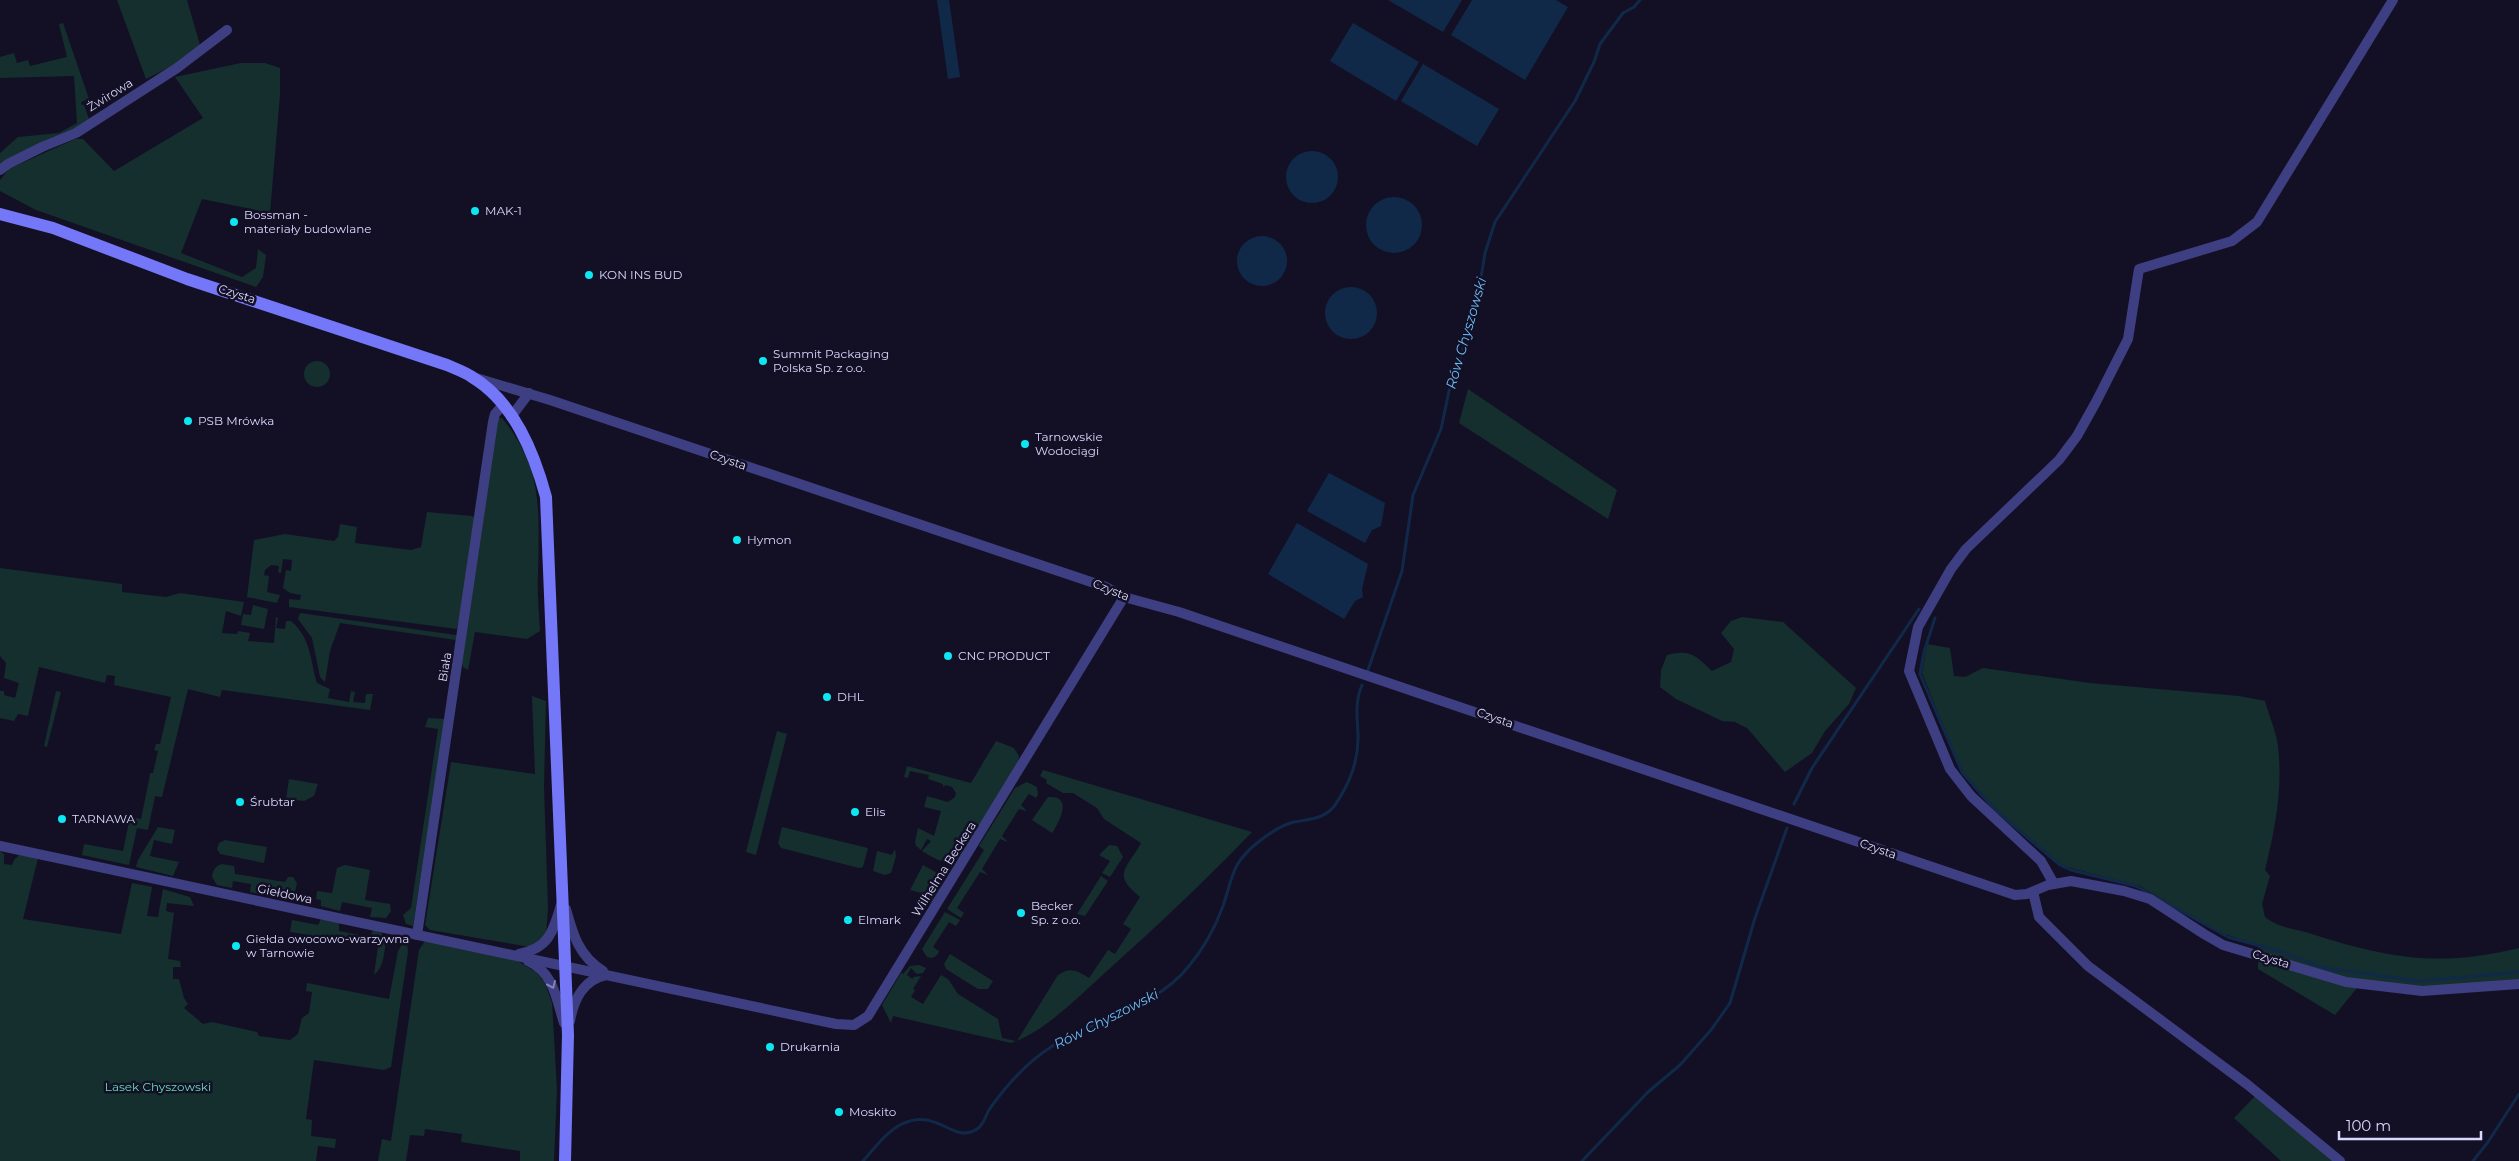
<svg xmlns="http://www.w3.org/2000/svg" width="2519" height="1161" font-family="Montserrat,sans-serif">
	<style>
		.green { fill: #142f2d }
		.water { fill: #112949 }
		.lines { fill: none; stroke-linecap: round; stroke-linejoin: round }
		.stream { stroke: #112949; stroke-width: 3 }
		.street { stroke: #3e3f82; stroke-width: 10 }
		.secondary { stroke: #7477f7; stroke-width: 12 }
		.oneway { stroke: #8483b9 }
		.poi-dot { fill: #0ee6f1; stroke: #131025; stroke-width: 2 }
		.labels { text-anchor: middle; stroke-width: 5; stroke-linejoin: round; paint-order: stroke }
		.street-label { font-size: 12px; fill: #dad7fd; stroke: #131025 }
		.poi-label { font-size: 12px; fill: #dad7fd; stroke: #131025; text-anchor: start }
		.park-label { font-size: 12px; fill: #67d9b7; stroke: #131025 }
		.water-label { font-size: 14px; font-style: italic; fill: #6bbdf7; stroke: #131025 }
	</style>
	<rect width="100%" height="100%" fill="#131025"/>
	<g class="green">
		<path d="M117 0H187L200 45 172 66 146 79Z"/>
		<path d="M63 23 89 99 81 102 82 105H84L89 119 73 131 0 166V153L18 137 59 133 77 123 74 76 0 78V57L14 53 17 63 28 60 30 66 67 57 59 24Z"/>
		<path d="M241 63H265L280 68V95L270 213 202 199 181 253 242 277 256 268 258 249 266 255 263 277 256 287 36 210 0 191V180L9 169 75 139H83L114 171 203 118 175 77Z"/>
		<circle cx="317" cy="374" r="13"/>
		<path d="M1468 389 1617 490 1608 519 1459 423Z"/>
		<path d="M498 418H502C544 469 539 512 538 574 537 593 539 612 540 631L527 639 475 632 468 670 463 667 461 660Z"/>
		<path d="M427 512 472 516 478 520 457 629 289 607V599L300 600 301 595 290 593 283 588 286 570 291 571 292 560 283 559 281 573 278 572 279 566 271 565 265 570 264 575 269 576 267 592 280 595 277 603 247 597 254 540 285 534 334 541 338 537 340 524 357 527 355 543 411 550 421 547Z"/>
		<path d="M0 568 122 584V592L166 597 180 593 244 602 241 616 226 611 222 633 237 634 238 631 250 633 248 641 274 643 276 617 278 618 276 628 285 629 286 621H291C311 638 310 659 317 683L330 689 328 698 349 702 351 691 355 692 353 702 365 703 366 694H373L370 710 222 690 220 697 188 689 162 797 155 796 148 830 137 828 129 865 82 855 84 844 123 851 130 817 141 819 149 780 150 773H153L158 751 154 750 156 744H160L171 697 114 685 115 676 107 675 105 683 39 667 28 716 18 714 14 721 0 718V691H4V695L15 698 19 683 4 678 6 663 0 656Z"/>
		<path d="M253 605 268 609 264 629 241 625 243 614 251 615Z"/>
		<path d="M300 613 456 635V640L340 623 330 651 325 682 320 677 312 638 298 619Z"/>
		<path d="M1742 617 1783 622 1856 688 1849 704 1825 731 1812 753 1785 772 1747 728 1735 722 1722 721 1676 699 1660 687 1661 670 1667 655C1691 649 1695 655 1712 671L1731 662 1734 649 1721 633 1731 621Z"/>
		<path d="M1927 644 1950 648 1954 676 1965 677 1983 668 2090 683 2239 696 2265 701C2269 716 2276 731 2278 746 2283 790 2275 829 2265 870L2270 876 2262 904 2265 917C2280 929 2298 929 2315 935 2391 959 2441 967 2519 948V983L2453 988 2349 982 2357 988 2335 1015 2258 969V945L2216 931 2140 886 2063 866 1996 809 1963 772 1952 747 1922 673Z"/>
		<path d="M56 691 61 692 47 747 44 746Z"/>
		<path d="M532 696 546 701 544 787 548 908 546 935 530 947 430 930 425 925 451 762 535 774Z"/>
		<path d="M428 718 445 719 413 926 406 924 403 915 411 908 438 729 425 727Z"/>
		<path d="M777 731 787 734 756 855 746 852Z"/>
		<path d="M996 741 1014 748 1019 756 1018 763 961 856C947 868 936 859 922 851L931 841 927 839 921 850 916 846 915 842 918 828 934 836 941 811 924 807 927 796 948 802 955 797 956 793 952 787 946 785 943 787V784L928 779 929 775 910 771 908 778 904 777 907 766 971 783Z"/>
		<path d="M1043 770 1252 832C1205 881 1157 926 1107 971 1080 995 1051 1026 1017 1041L1058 975C1070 966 1078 971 1089 978L1108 950 1115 954 1131 929 1123 924 1140 897C1111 874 1127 869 1141 843L1104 819 1097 808 1073 793H1063L1046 783 1047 780 1040 776Z"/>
		<path d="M289 779 318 784 314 796 304 801 286 799Z"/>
		<path d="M1027 782 1037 787 1038 795 1036 798 1029 794 1021 805 1027 811 1019 809 1002 836 1008 842 1000 839 982 869 988 875 980 872 957 908 964 913 961 918 947 909 984 850 979 846 1015 788Z"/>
		<path d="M1048 797C1074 795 1059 822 1052 833L1032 820Z"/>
		<path d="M158 827 175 830 172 844 154 840 150 856 179 862 173 876 136 867 138 860Z"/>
		<path d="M782 827 868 848 863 867 859 868 781 848 778 843Z"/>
		<path d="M225 840 267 847 264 863 220 854 217 849 219 843Z"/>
		<path d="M1109 845 1117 846 1123 857 1110 877 1102 873 1110 861 1099 855Z"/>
		<path d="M895 849 896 856 891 873 885 875 873 871 877 851 892 855Z"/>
		<path d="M0 851 4 854V864L12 865 14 860 20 854 38 858 23 919 121 934 132 883 152 887 147 916 158 917 163 889 190 897 194 906 167 903 166 911 174 913 168 959 180 961 181 967H173V979H179L184 998 188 1004 184 1008 203 1024 212 1022 257 1032 259 1036 290 1040 298 1034 302 1018 309 1013 312 992 306 991 307 983 389 999 398 951 403 942 407 941 408 952 391 1067 384 1070 314 1060 306 1119 312 1120 311 1136 336 1139 335 1148 318 1146 316 1161H0Z"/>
		<path d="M222 864 234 866 235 874 285 882 288 877H293L297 883 295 892 272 888 271 896 250 892 251 884 233 881 232 888 217 885 212 877C213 870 215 866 222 864Z"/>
		<path d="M345 865 370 870 365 900 390 904 391 911 386 918 370 917 372 908 342 902 340 911 321 906V900L316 899 317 891 332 893 337 868Z"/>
		<path d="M923 865 939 874 942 884C937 898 930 908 916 910L925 894 910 890Z"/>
		<path d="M1101 876 1108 881 1085 916 1077 914Z"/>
		<path d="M945 912 960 920 956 926 949 922 933 947 939 951C937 957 933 959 927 957L922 949Z"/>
		<path d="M321 919 339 923V931L370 937 373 930 381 932 386 941C384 953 384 967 374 975L378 946 290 932 292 920 318 925Z"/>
		<path d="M425 941 516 960 536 972 545 983 552 1003 557 1089 554 1161H520V1151L461 1142 462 1134 425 1129 424 1136 410 1135 406 1161H378L382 1139 391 1141 419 950Z"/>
		<path d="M950 954 993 981 988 989H978L946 969 944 964Z"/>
		<path d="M919 965 926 968 923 973 917 974 911 968 907 975 912 979 914 977 921 976 913 989 915 990 911 997 923 1004 941 975 948 979 958 994 998 1019 1002 1038 1016 1041 1011 1043 893 1016 891 1023 882 1005 901 973 903 974 910 966Z"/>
		<path d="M2258 1093 2340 1161H2281L2234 1118Z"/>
	</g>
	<g class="water">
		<path d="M937 0H949L960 77 948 79Z"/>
		<path d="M1388 0H1462L1443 32Z"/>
		<path d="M1472 0H1556L1568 7 1525 80 1451 35Z"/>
		<path d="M1353 23 1419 62 1396 101 1330 61Z"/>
		<path d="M1423 64 1499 109 1477 146 1401 101Z"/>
		<circle cx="1312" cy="177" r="26"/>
		<circle cx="1394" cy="225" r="28"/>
		<circle cx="1262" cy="261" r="25"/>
		<circle cx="1351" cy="313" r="26"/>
		<path d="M1329 473 1385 503 1381 526 1372 530 1365 543 1307 511Z"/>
		<path d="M1297 523 1368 564 1362 589 1363 597 1355 601 1344 619 1268 574Z"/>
	</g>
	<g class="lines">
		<g class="stream">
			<path d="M1935 618 1924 652 1920 674 1962 772 1994 809 2060 865 2071 870 2136 886 2228 937 2282 952 2325 968 2419 981 2519 972"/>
			<path d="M1368 670 1402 571 1413 495 1441 429 1449 391 1475 314 1485 253 1495 222 1575 101 1594 62 1600 44 1623 13 1634 7 1640 0"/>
			<path d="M1794 804 1812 768 1919 609"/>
			<path d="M863 1161C874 1149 887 1131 902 1124 938 1107 953 1145 977 1129 986 1123 985 1114 991 1107 1007 1085 1027 1062 1051 1047 1096 1018 1155 1009 1189 966 1204 948 1215 928 1223 906 1233 877 1231 864 1257 843 1267 835 1281 825 1294 822 1311 819 1327 819 1337 802 1351 781 1359 759 1358 734 1357 716 1355 701 1362 685"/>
			<path d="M1582 1161 1648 1092 1680 1065 1711 1030 1730 1003 1755 918 1787 828"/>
			<path d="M2473 1161 2488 1142 2519 1094"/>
		</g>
		<g class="street">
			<path d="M0 170 8 164 42 147 76 133 177 68 227 30"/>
			<path d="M476 378 550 400 1106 587 1124 597 1179 612 2015 895 2027 894 2048 885 2071 881 2124 891 2150 899 2204 934 2223 945 2346 982 2422 991 2519 984"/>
			<path d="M511 417 529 393"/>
			<path d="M0 846 836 1024 854 1025 868 1016 1124 597"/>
			<path d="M2054 884 2041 861 1971 796 1950 769 1909 671 1918 627 1951 569 1966 549 2059 460 2077 436 2096 402 2128 339 2139 269 2232 241 2257 222 2393 0"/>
			<path d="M2033 892 2039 917 2088 966 2248 1085 2340 1161"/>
			<path d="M566 909C573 935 579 956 603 971"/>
			<path d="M417 935 493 422 495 414 502 406"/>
			<path d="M519 954C549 948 553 932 561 905"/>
			<path d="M528 961C554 973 556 998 564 1023"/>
			<path d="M570 1021C574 999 583 980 606 975"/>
		</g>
		<path class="secondary" d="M0 214 53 228 187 279 447 365C456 369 465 372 472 377 514 402 534 453 546 497L568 1035 565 1161"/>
	</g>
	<defs><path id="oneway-chevron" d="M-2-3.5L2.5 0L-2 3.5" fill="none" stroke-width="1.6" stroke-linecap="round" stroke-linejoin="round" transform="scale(1.25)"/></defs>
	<use class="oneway" href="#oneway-chevron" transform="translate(552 985) rotate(66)"/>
	<g class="poi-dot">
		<circle cx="475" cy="211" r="5"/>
		<circle cx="234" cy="222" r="5"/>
		<circle cx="589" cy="275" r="5"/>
		<circle cx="763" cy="361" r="5"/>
		<circle cx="188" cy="421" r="5"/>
		<circle cx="1025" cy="444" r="5"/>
		<circle cx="737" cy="540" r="5"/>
		<circle cx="948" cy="656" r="5"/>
		<circle cx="827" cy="697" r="5"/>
		<circle cx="240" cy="802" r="5"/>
		<circle cx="855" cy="812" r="5"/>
		<circle cx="62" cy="819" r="5"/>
		<circle cx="1021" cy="913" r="5"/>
		<circle cx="848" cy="920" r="5"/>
		<circle cx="236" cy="946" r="5"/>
		<circle cx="770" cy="1047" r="5"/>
		<circle cx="839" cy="1112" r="5"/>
	</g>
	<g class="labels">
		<g class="street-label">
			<text transform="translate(110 95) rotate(-32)" y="4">Żwirowa</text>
			<text transform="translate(237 294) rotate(18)" y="4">Czysta</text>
			<text transform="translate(728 460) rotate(19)" y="4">Czysta</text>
			<text transform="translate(1111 590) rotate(22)" y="4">Czysta</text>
			<text transform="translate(445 667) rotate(-81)" y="4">Biała</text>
			<text transform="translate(1495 718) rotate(19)" y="4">Czysta</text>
			<text transform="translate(1878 849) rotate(19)" y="4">Czysta</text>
			<text transform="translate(944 869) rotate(-58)" y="4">Wilhelma Beckera</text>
			<text transform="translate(285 894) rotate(12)" y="4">Giełdowa</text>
			<text transform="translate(2271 959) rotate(17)" y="4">Czysta</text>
		</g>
		<g class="poi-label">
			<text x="485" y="215">MAK-1</text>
			<text x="244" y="219">Bossman -<tspan x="244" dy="14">materiały budowlane</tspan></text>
			<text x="599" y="279">KON INS BUD</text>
			<text x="773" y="358">Summit Packaging<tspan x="773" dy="14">Polska Sp. z o.o.</tspan></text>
			<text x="198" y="425">PSB Mrówka</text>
			<text x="1035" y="441">Tarnowskie<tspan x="1035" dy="14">Wodociągi</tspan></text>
			<text x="747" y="544">Hymon</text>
			<text x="958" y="660">CNC PRODUCT</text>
			<text x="837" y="701">DHL</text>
			<text x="250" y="806">Śrubtar</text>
			<text x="865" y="816">Elis</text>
			<text x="72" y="823">TARNAWA</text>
			<text x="1031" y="910">Becker<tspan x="1031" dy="14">Sp. z o.o.</tspan></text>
			<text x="858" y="924">Elmark</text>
			<text x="246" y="943">Giełda owocowo-warzywna<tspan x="246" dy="14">w Tarnowie</tspan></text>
			<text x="780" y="1051">Drukarnia</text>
			<text x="849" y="1116">Moskito</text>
		</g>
		<g class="park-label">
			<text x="158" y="1091">Lasek Chyszowski</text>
		</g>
		<g class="water-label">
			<text transform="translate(1466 333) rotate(-74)" y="5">Rów Chyszowski</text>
			<text transform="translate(1106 1019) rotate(-27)" y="5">Rów Chyszowski</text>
		</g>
	</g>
	<path d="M2339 1131v8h142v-8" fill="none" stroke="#dad7fd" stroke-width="2.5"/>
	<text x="2346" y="1131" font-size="15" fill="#dad7fd" stroke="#131025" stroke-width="4" paint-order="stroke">100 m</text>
</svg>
